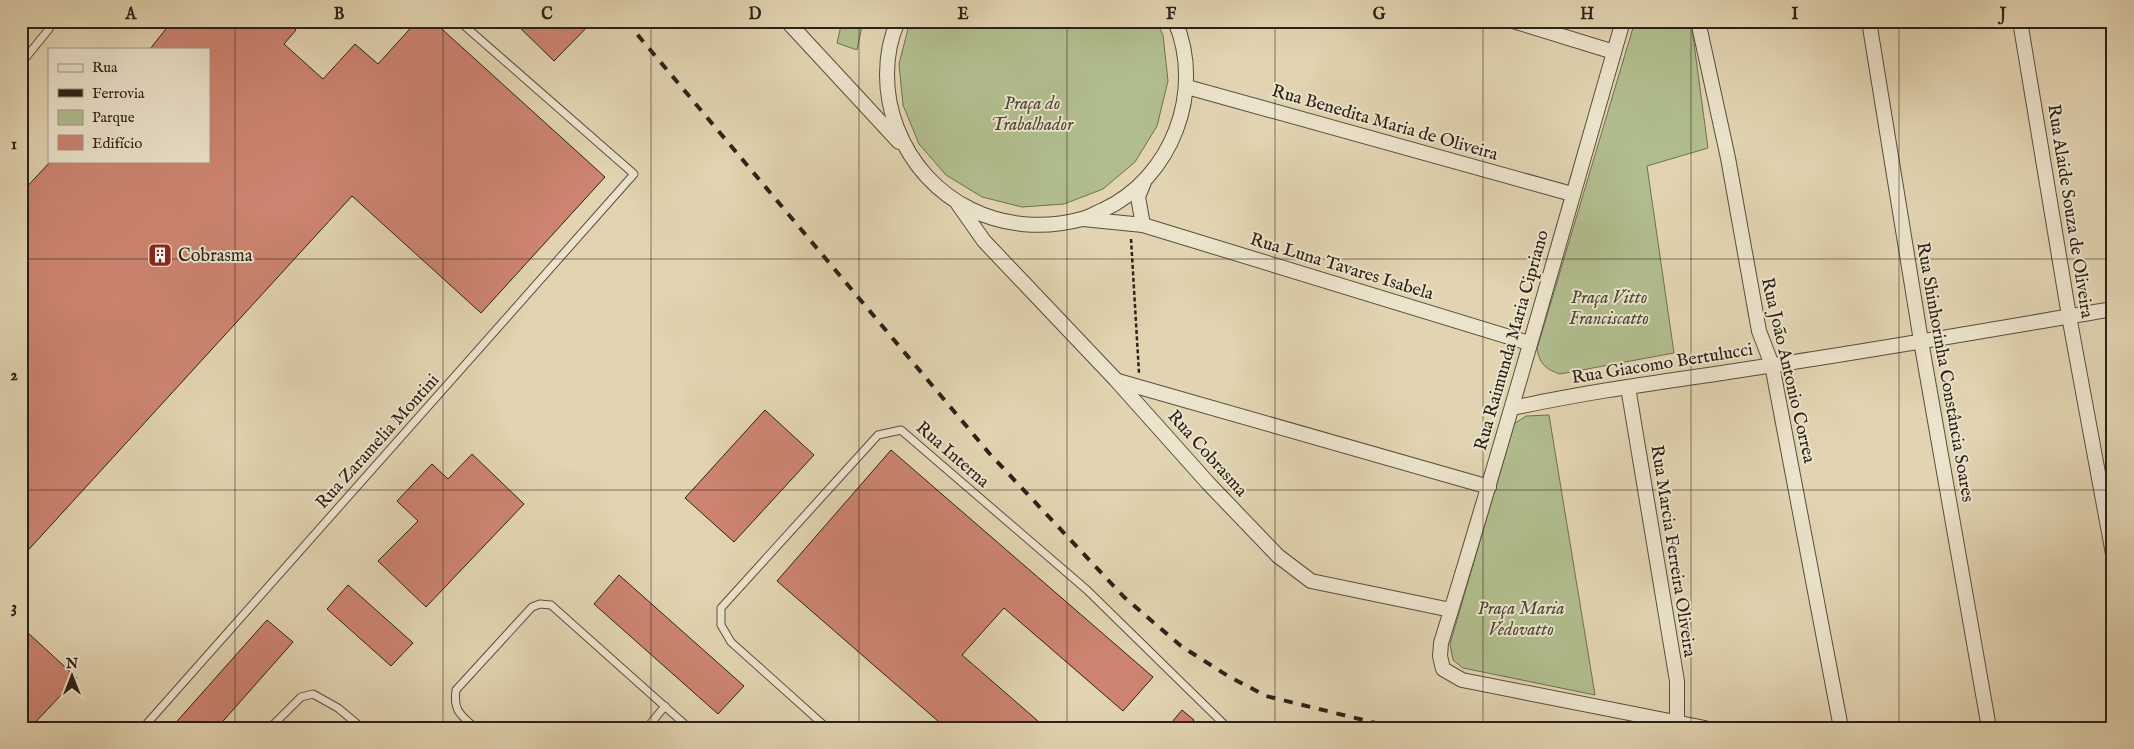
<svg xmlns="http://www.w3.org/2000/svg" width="2134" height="749" font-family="'IM FELL English',serif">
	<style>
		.green { fill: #b1bd8d; stroke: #6e7052 }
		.building { fill: #cd8470; stroke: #2b2218 }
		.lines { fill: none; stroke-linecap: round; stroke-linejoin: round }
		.service-casing { stroke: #594e3e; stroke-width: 9 }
		.minor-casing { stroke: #594e3e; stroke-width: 16 }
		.path { stroke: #2b2218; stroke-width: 2.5; stroke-dasharray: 4 2.5; stroke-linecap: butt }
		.service { stroke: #ece3cc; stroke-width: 7 }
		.minor { stroke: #ece3cc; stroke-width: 14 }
		.rail { stroke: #2b2218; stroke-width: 4; stroke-dasharray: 9 9; stroke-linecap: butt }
		.grid { fill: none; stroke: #2b2218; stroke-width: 1; stroke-opacity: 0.55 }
		.labels { text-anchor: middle; stroke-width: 4; stroke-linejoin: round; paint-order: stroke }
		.park-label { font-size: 18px; font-style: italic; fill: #4c4935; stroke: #ece3cc }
		.street-label { font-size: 18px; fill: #2b2218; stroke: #ece3cc }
		.poi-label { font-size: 18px; fill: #2b2218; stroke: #ece3cc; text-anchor: start }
		.neatline { fill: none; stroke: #2b2218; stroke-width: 2 }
		.grid-label { font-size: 16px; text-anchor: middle; font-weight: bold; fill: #2b2218 }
	</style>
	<rect width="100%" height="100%" fill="#e2d4b1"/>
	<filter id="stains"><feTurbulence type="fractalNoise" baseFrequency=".004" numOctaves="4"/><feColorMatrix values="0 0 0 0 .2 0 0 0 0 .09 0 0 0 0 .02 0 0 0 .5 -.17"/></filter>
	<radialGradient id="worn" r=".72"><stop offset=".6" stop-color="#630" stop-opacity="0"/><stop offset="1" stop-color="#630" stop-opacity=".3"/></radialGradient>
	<g class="green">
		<path d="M842 21H863L857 50 837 43Z"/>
		<path d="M910 21H1156L1163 35 1168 81 1157 126 1135 162 1103 189 1064 204 1022 207 982 197 946 175 919 144 903 105 899 64Z"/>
		<path d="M1635 21H1691L1708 148 1647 166 1674 353 1560 374C1545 369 1540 364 1537 349Z"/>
		<path d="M1549 415 1595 695 1463 668 1453 660 1450 644 1514 424 1526 416Z"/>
	</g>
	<g class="building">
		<path d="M166 21H286L296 30 284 44 323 79 355 44 378 64 417 21H433L605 177 481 313 352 196 21 558V193L51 161H209V49H150L169 25Z"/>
		<path d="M513 21H593L554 61Z"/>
		<path d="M765 410 814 455 734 542 685 498Z"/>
		<path d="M891 450 1153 677 1123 711 1004 608 962 655 1046 728H946L777 581Z"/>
		<path d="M472 454 524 504 426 607 378 561 418 521 397 501 432 464 448 479Z"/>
		<path d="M619 575 744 686 718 714 594 604Z"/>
		<path d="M348 585 413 643 391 666 327 609Z"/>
		<path d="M267 620 293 642 217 728H171Z"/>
		<path d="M27 632 77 678 30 728H21V639Z"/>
		<path d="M1182 710 1194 720 1190 725 1193 728H1167Z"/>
	</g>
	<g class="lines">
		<g class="service-casing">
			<g id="service">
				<path d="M23 61 49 29 52 21"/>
				<path d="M143 728 634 174 459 21"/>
				<path d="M270 728 301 697 313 694 338 708 362 728"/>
				<path d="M475 728C461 715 453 711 456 690L532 607 540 604 551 605 689 728"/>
				<path d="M647 728 665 706"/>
				<path d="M827 728 731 642 721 625V608L878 435 901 430 1087 590 1228 728"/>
			</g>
		</g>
		<g class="minor-casing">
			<g id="minor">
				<path d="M787 21 899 142"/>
				<path d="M898 21C883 54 884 95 897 128 926 203 1004 240 1082 219 1089 217 1096 213 1103 210 1172 178 1205 91 1175 21"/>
				<path d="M1513 21 1614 52"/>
				<path d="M1623 21C1563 229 1505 437 1441 643L1440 656 1443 669 1462 680 1705 728"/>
				<path d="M1698 21 1728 158 1759 331 1772 365 1841 728"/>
				<path d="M1869 21 1921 341 1989 728"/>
				<path d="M2020 21 2069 316 2113 554"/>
				<path d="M1187 87 1572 194"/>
				<path d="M958 204 984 241 1116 380 1208 483 1278 556 1311 581 1451 610"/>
				<path d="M1083 219 1143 225 1529 343"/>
				<path d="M1143 225 1138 197 1144 182"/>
				<path d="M1118 381 1489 487"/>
				<path d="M1628 387 1677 681V722"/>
				<path d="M1513 408C1599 389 1686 379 1774 365 1887 348 2000 328 2113 309"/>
			</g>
		</g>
		<path class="path" d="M1131 239 1139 373"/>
		<use href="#service" class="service"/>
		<use href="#minor" class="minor"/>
		<path class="rail" d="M626 21 989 453 1124 597 1181 646 1228 676 1266 696 1396 728"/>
	</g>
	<path class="grid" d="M235 21V728M443 21V728M651 21V728M859 21V728M1067 21V728M1275 21V728M1483 21V728M1691 21V728M1899 21V728M21 259H2113M21 490H2113"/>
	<defs>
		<g id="building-square" transform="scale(1.25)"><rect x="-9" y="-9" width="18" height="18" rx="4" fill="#8f2418" stroke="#ece3cc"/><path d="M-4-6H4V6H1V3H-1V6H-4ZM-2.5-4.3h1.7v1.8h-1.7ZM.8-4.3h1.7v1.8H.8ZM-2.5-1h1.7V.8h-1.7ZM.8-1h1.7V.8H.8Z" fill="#fff"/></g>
	</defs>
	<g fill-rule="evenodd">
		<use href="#building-square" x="160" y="255"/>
	</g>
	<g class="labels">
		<g class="park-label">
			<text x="1032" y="109">Praça do<tspan x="1032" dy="21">Trabalhador</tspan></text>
			<text x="1609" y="303">Praça Vitto<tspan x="1609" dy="21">Franciscatto</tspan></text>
			<text x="1521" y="614">Praça Maria<tspan x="1521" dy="21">Vedovatto</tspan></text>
		</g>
		<g class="street-label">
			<text transform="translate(1385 122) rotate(16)" y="6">Rua Benedita Maria de Oliveira</text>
			<text transform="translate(2071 211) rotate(81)" y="6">Rua Alaide Souza de Oliveira</text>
			<text transform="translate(1342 266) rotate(17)" y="6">Rua Luna Tavares Isabela</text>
			<text transform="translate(1511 340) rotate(-74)" y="6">Rua Raimunda Maria Cipriano</text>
			<text transform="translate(1662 363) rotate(-9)" y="6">Rua Giacomo Bertulucci</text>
			<text transform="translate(1789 370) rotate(77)" y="6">Rua João Antonio Correa</text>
			<text transform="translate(1946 372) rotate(80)" y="6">Rua Shinhorinha Constância Soares</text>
			<text transform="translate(377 441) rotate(-48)" y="6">Rua Zaramelia Montini</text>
			<text transform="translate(1208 453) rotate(48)" y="6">Rua Cobrasma</text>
			<text transform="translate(953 454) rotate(41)" y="6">Rua Interna</text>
			<text transform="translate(1674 551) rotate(81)" y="6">Rua Marcia Ferreira Oliveira</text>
		</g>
		<g class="poi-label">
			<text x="178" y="261">Cobrasma</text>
		</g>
	</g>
	<rect width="2134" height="749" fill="none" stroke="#e2d4b1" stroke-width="55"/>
	<rect x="48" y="48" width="162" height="115" fill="#ece3cc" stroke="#9f9684"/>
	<rect x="58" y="64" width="25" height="8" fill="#ece3cc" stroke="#9f9684"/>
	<text x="92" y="72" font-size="15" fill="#2b2218">Rua</text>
	<rect x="58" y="89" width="25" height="8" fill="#2b2218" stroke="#9f9684"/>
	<text x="92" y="98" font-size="15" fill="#2b2218">Ferrovia</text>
	<rect x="58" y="110" width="25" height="15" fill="#b1bd8d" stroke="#9f9684"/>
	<text x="92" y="122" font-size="15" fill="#2b2218">Parque</text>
	<rect x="58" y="135" width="25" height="15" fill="#cd8470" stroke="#9f9684"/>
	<text x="92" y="148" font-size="15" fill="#2b2218">Edifício</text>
	<g transform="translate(72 676)" stroke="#ece3cc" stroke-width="4" paint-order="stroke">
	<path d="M0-4L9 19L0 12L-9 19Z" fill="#2b2218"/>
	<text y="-8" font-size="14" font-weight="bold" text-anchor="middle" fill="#2b2218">N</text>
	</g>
	<rect x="28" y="28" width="2078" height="694" class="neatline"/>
	<g class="grid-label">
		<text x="131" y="19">A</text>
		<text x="339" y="19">B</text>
		<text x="547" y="19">C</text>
		<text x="755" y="19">D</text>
		<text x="963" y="19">E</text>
		<text x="1171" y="19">F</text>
		<text x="1379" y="19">G</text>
		<text x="1587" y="19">H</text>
		<text x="1795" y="19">I</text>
		<text x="2003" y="19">J</text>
		<text x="14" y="149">1</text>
		<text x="14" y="380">2</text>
		<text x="14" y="612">3</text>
	</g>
	<rect width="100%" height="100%" filter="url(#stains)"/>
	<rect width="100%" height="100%" fill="url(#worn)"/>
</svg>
